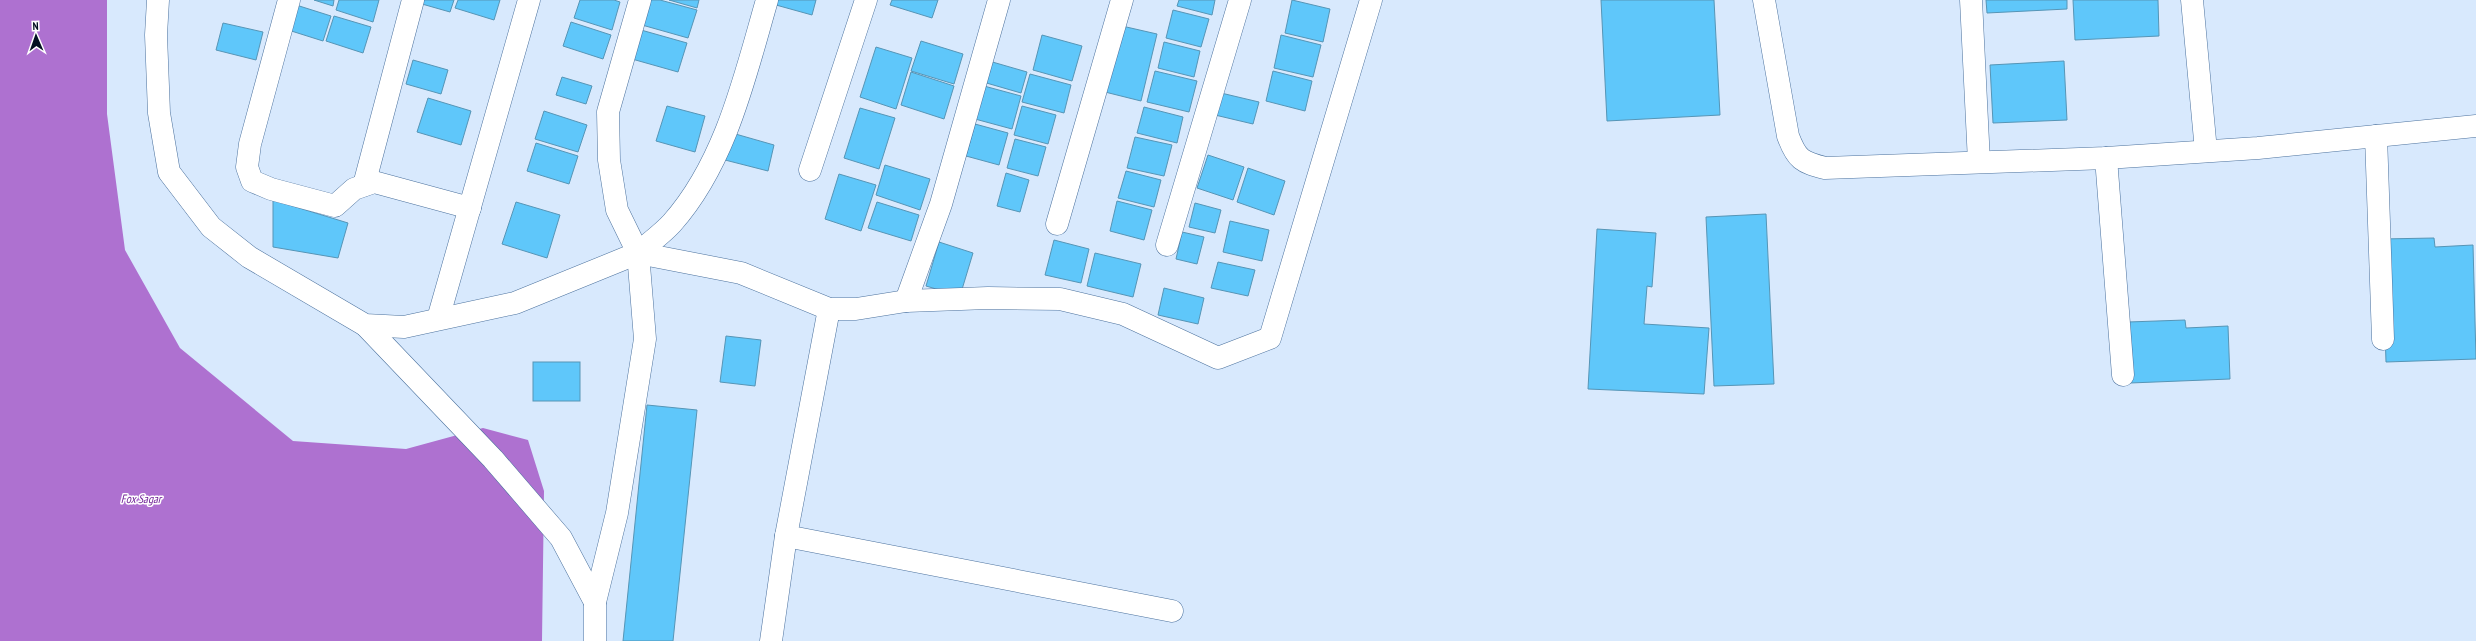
<svg xmlns="http://www.w3.org/2000/svg" width="2476" height="641" font-family="'PT Sans Narrow',sans-serif">
	<style>
		.water { fill: #ae71d0 }
		.building { fill: #5fc7fa; stroke: #5695b6 }
		.lines { fill: none; stroke-linecap: round; stroke-linejoin: round }
		.minor-casing { stroke: #4c729e; stroke-width: 23 }
		.minor { stroke: #fff; stroke-width: 22 }
		.labels { text-anchor: middle; stroke-width: 3; stroke-linejoin: round; paint-order: stroke }
		.water-label { font-size: 12px; font-style: italic; fill: #742799; stroke: #fff }
	</style>
	<rect width="100%" height="100%" fill="#d8e9fd"/>
	<path class="water" d="M0 0H107V114L125 250 180 348 293 441 406 449 483 428 528 440 544 491 542 641H0Z"/>
	<g class="building">
		<path d="M314 0H334L333 6Z"/>
		<path d="M339 0H379L373 22 336 10Z"/>
		<path d="M416 0H454L450 12 415 2Z"/>
		<path d="M458 0H500L494 20 455 8Z"/>
		<path d="M580 0H614L620 2 612 30 574 18Z"/>
		<path d="M649 0H660L697 10 688 38 642 25Z"/>
		<path d="M669 0H699L697 8Z"/>
		<path d="M777 0H816L812 15 776 5Z"/>
		<path d="M892 0H938L932 18 890 5Z"/>
		<path d="M1179 0H1215L1212 15 1177 6Z"/>
		<path d="M1292 0 1330 9 1323 42 1285 33Z"/>
		<path d="M1601 0H1714L1720 115 1607 121Z"/>
		<path d="M1986 0H2067V9L1987 13Z"/>
		<path d="M2073 0H2158L2159 36 2075 40Z"/>
		<path d="M293 4 331 16 323 41 285 29Z"/>
		<path d="M1173 10 1209 19 1201 47 1166 38Z"/>
		<path d="M334 16 371 27 363 53 326 41Z"/>
		<path d="M571 22 611 35 603 59 563 46Z"/>
		<path d="M223 23 263 32 256 60 216 50Z"/>
		<path d="M1122 26 1157 34 1141 101 1105 92Z"/>
		<path d="M641 30 687 43 678 72 632 59Z"/>
		<path d="M1042 35 1082 46 1072 81 1033 70Z"/>
		<path d="M1281 35 1321 45 1313 77 1274 68Z"/>
		<path d="M921 41 963 54 954 84 911 71Z"/>
		<path d="M1164 42 1200 51 1194 77 1158 68Z"/>
		<path d="M876 47 912 58 896 109 860 97Z"/>
		<path d="M413 60 448 70 441 94 406 84Z"/>
		<path d="M989 61 1027 72 1021 93 983 82Z"/>
		<path d="M2064 61 2067 120 1993 123 1990 65Z"/>
		<path d="M1155 71 1197 81 1189 112 1147 102Z"/>
		<path d="M1273 71 1312 81 1305 111 1266 101Z"/>
		<path d="M911 72 954 86 944 119 901 105Z"/>
		<path d="M1030 74 1071 85 1064 113 1022 102Z"/>
		<path d="M562 77 592 86 586 104 556 95Z"/>
		<path d="M984 86 1021 96 1012 129 975 119Z"/>
		<path d="M1221 93 1259 102 1253 124 1215 115Z"/>
		<path d="M428 98 471 111 461 145 417 132Z"/>
		<path d="M667 106 705 116 695 152 656 141Z"/>
		<path d="M1022 106 1056 115 1048 144 1014 135Z"/>
		<path d="M1144 107 1183 117 1177 143 1137 133Z"/>
		<path d="M860 108 895 118 879 169 844 158Z"/>
		<path d="M544 111 587 125 578 152 535 139Z"/>
		<path d="M975 124 1008 133 999 165 966 156Z"/>
		<path d="M732 133 774 145 768 171 725 160Z"/>
		<path d="M1135 137 1172 145 1164 176 1127 168Z"/>
		<path d="M1015 139 1046 147 1038 176 1007 168Z"/>
		<path d="M536 143 578 156 569 184 527 171Z"/>
		<path d="M1208 155 1244 167 1233 200 1197 188Z"/>
		<path d="M885 165 930 179 920 210 876 195Z"/>
		<path d="M1248 168 1285 181 1274 215 1237 202Z"/>
		<path d="M1126 171 1161 180 1154 207 1118 198Z"/>
		<path d="M1006 173 1029 180 1020 212 997 206Z"/>
		<path d="M839 174 876 185 861 231 825 219Z"/>
		<path d="M273 200 348 223 338 258 273 247Z"/>
		<path d="M1117 201 1152 210 1144 240 1110 231Z"/>
		<path d="M516 202 560 215 547 258 502 244Z"/>
		<path d="M877 202 919 215 911 241 868 228Z"/>
		<path d="M1195 203 1221 210 1215 233 1189 227Z"/>
		<path d="M1766 214 1774 384 1714 386 1706 217Z"/>
		<path d="M1230 221 1269 230 1262 261 1223 252Z"/>
		<path d="M1597 229 1656 233 1652 287 1647 286 1644 324 1709 328 1704 394 1588 389Z"/>
		<path d="M1182 232 1204 237 1197 264 1176 259Z"/>
		<path d="M2434 238 2435 247 2473 245 2476 359 2386 362 2382 239Z"/>
		<path d="M1054 240 1089 249 1081 283 1045 275Z"/>
		<path d="M939 242 973 253 960 296 926 286Z"/>
		<path d="M1095 253 1141 264 1133 297 1087 286Z"/>
		<path d="M1218 262 1255 270 1248 296 1211 288Z"/>
		<path d="M1164 288 1204 298 1198 324 1158 315Z"/>
		<path d="M2185 320 2186 328 2228 326 2230 379 2130 383 2128 322Z"/>
		<path d="M726 336 761 340 755 386 720 382Z"/>
		<rect x="533" y="362" width="47" height="39"/>
		<path d="M647 405 697 410 673 641H623Z"/>
	</g>
	<g class="lines">
		<g class="minor-casing">
			<g id="minor">
				<path d="M158 0 156 35 159 113 169 172 211 227 249 257 365 325 404 327 515 303 638 253 741 273 829 309H856L906 301 988 298 1060 299 1123 314 1218 358 1270 338 1371 0"/>
				<path d="M289 0 250 144 247 167 252 181 271 189 335 206 354 189 374 182 470 208"/>
				<path d="M1764 0 1788 136C1797 160 1802 162 1825 168L2106 158 2258 148 2476 126"/>
				<path d="M1971 0 1979 162"/>
				<path d="M2192 0 2206 151"/>
				<path d="M2376 136 2383 339"/>
				<path d="M2106 158 2123 375"/>
				<path d="M810 170 866 0"/>
				<path d="M364 185 413 0"/>
				<path d="M1057 224 1122 0"/>
				<path d="M1167 245 1240 0"/>
				<path d="M638 253 617 210 609 160 608 112 640 0"/>
				<path d="M906 301 941 204 999 0"/>
				<path d="M829 309 786 536 1172 611"/>
				<path d="M438 319 529 0"/>
				<path d="M365 325 493 459 561 538 595 602"/>
				<path d="M595 641V602L617 513 645 339 638 253C649 243 662 234 672 223 726 162 745 76 767 0"/>
				<path d="M771 641 786 536"/>
			</g>
		</g>
		<use href="#minor" class="minor"/>
	</g>
	<g class="labels">
		<g class="water-label">
			<text x="141" y="503">Fox Sagar</text>
		</g>
	</g>
	<g transform="translate(36 36) rotate(358)" stroke="#ffffff" stroke-width="3" paint-order="stroke">
	<path d="M0-3L7 15L0 10L-7 15Z" fill="#031021"/>
	<text y="-6" font-size="11" font-weight="bold" text-anchor="middle" fill="#031021">N</text>
	</g>
</svg>
